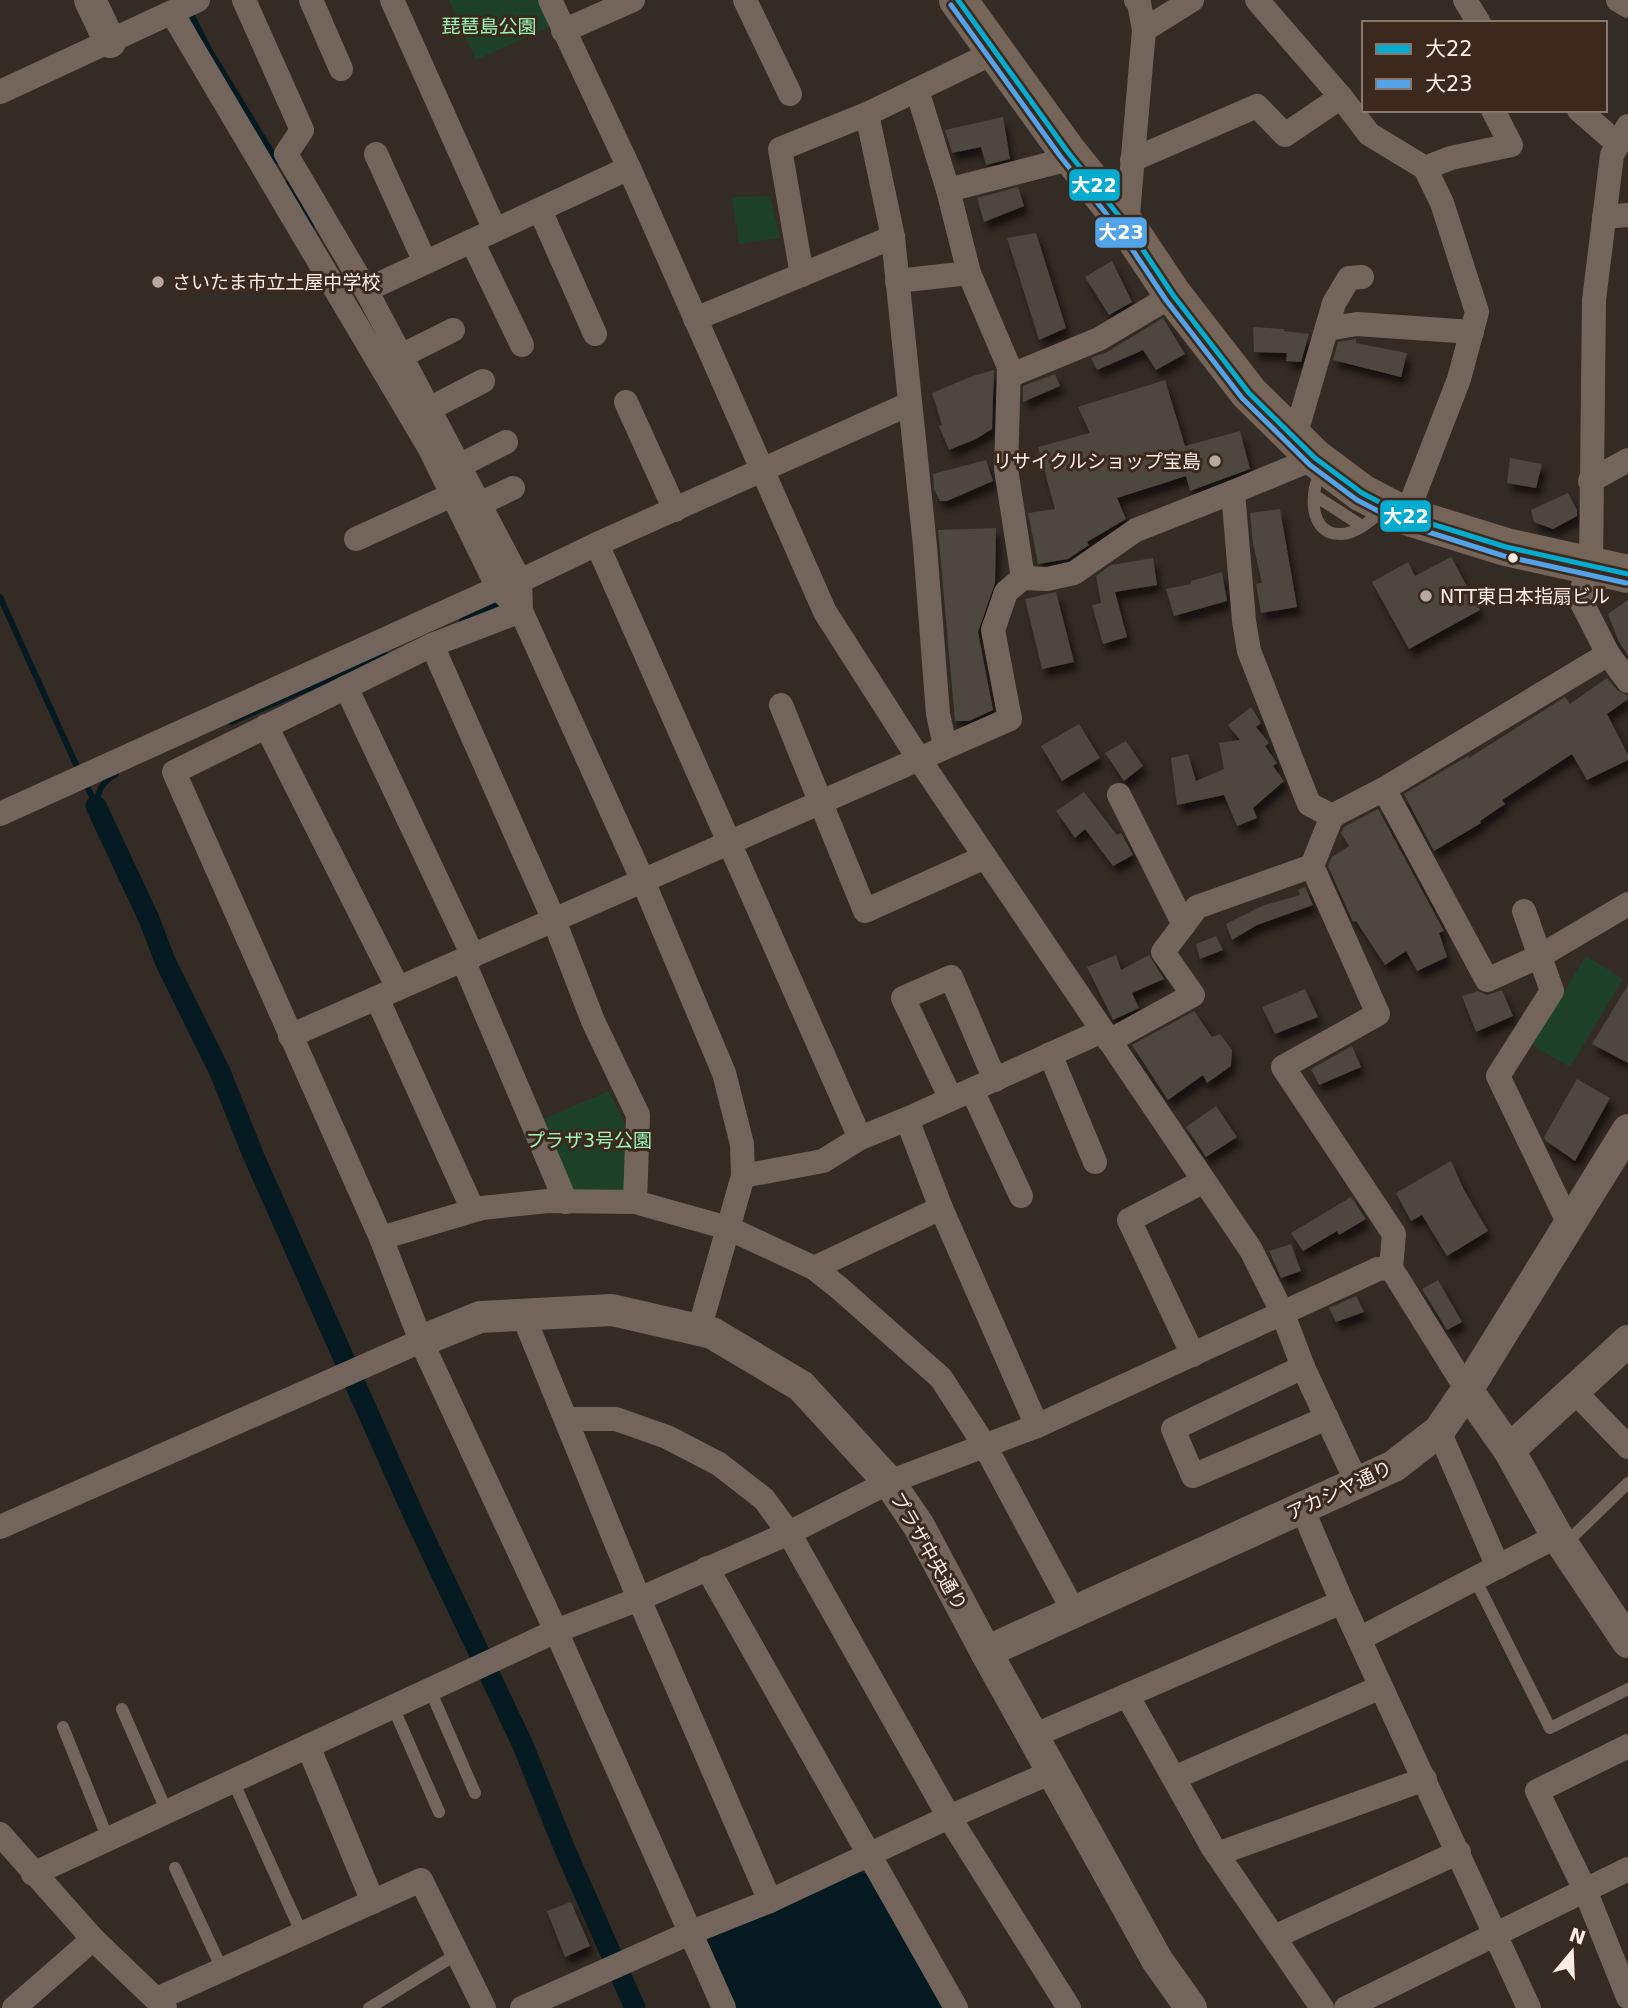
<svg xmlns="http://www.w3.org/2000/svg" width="1628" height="2008" font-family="'DejaVu Sans','Noto Sans JP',sans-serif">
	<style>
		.green { fill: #1d4128 }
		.water { fill: #051921 }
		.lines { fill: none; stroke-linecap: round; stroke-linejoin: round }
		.stream { stroke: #051921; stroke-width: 6 }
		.canal { stroke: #051921; stroke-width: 21 }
		.building { fill: #4d4640; filter: url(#shadow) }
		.service { stroke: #73655b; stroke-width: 12 }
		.minor { stroke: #73655b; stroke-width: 24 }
		.tertiary { stroke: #73655b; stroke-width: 32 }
		.primary { stroke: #756458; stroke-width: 38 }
		.bus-1-casing { stroke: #3c291e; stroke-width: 10 }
		.bus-2-casing { stroke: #3c291e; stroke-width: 10 }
		.bus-1 { stroke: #06acd0; stroke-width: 5 }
		.bus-2 { stroke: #53a3e8; stroke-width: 5 }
		.poi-dot { fill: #b5a9a2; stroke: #3c291e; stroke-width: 2.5 }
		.bus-dot { fill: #faede5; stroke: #3c291e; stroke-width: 2.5 }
		.labels { text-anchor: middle; stroke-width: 6; stroke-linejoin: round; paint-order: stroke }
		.park-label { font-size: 19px; fill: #9bf5b7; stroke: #3c291e }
		.poi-label { font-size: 19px; fill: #faede5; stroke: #3c291e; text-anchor: start }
		.street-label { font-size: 19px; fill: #faede5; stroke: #3c291e }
		.line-badge { stroke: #3c291e; stroke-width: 2.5 }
		.badge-label { font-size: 19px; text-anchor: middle; font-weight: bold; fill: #fff }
	</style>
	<defs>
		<filter id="shadow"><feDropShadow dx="4.5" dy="8" stdDeviation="3.5" flood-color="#0009"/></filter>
	</defs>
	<rect width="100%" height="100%" fill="#352b25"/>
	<g class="green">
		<path d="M449 0H539L551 26 476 60Z"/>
		<path d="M770 196 780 238 739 244 732 197Z"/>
		<path d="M1586 956 1623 979 1570 1067 1532 1045Z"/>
		<path d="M609 1091 624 1122 629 1160 627 1189 617 1198 570 1189 541 1120Z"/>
	</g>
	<path class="water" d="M858 1871 867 1874 944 2008H732L704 1945 709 1936Z"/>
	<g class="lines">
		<g class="stream">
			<path d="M189 10 210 51 277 161"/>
			<path d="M289 183 312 226"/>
			<path d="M0 597 79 771"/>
			<path d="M462 621 502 601"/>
			<path d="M231 722 385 655"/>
			<path d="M84 780 96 805"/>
			<path d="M96 806C98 790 102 782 116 774"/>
		</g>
		<path class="canal" d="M96 806 149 919 165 961 220 1072 254 1157 415 1518 522 1743 563 1845 635 2008"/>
	</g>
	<g class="building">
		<path d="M1003 117 1010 159 986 165 981 147 952 153 945 130Z"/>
		<path d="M1018 187 1024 206 984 222 977 198Z"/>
		<path d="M1036 233 1066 328 1039 340 1007 238Z"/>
		<path d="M1112 261 1132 302 1109 315 1085 277Z"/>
		<path d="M1163 318 1185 354 1156 370 1143 350 1097 370 1091 358 1107 352Z"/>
		<path d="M1253 327 1284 329V331L1309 334 1301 362 1286 361 1287 353 1254 352Z"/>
		<path d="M1356 339V343L1407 353 1401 377 1333 360 1338 342Z"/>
		<path d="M994 370 992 429 976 439 949 450 939 426 942 425 932 393 973 376Z"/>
		<path d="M1055 374 1060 386 1023 402V386Z"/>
		<path d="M1165 380 1185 446 1240 431 1250 469 1190 491 1186 476 1117 498 1126 519 1087 542 1089 545 1068 559 1038 564 1028 513 1055 509 1038 447 1090 433 1078 407Z"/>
		<path d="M1510 458 1542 464 1536 488 1507 483Z"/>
		<path d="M986 460 993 481 947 501H940L934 489 933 474Z"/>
		<path d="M1568 493 1577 510V516L1553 529 1534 522 1531 510Z"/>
		<path d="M1280 509 1297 607 1261 613 1256 584 1262 583 1253 544 1250 513Z"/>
		<path d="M996 528 995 583 978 632 993 710 969 721H955L938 530Z"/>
		<path d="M1451 557 1480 610 1409 649 1372 582 1408 562 1415 576Z"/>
		<path d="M1153 558 1157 585 1115 592 1127 637 1103 644 1092 605 1101 603 1096 576 1111 565Z"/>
		<path d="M1222 572 1227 601 1174 616 1166 589 1191 584V581Z"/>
		<path d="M1056 592 1074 662 1042 669 1025 599Z"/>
		<path d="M1628 600V656L1618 640 1608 614Z"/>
		<path d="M1607 678 1617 690 1628 696V699L1607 714 1628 755V760L1587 780 1572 754 1502 800 1505 804 1480 821 1481 823 1434 851 1404 794 1468 756 1469 758 1565 697 1570 704Z"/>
		<path d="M1251 707 1261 723 1256 727 1269 743 1265 746 1277 763 1273 766 1284 781 1253 808 1257 818 1237 826 1224 795 1177 805 1171 758 1188 754 1196 781 1224 769 1219 743 1240 740 1228 725Z"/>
		<path d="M1079 724 1100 758 1062 781 1041 746Z"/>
		<path d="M1126 741 1143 766 1124 781 1105 753Z"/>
		<path d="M1084 792 1117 835 1121 833 1133 855 1113 866 1085 829 1075 838 1056 811Z"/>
		<path d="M1378 809 1444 931 1439 933 1447 957 1417 971 1406 951 1385 965 1356 921 1353 922 1328 866 1332 857 1349 846 1341 833 1344 827Z"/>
		<path d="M1305 887 1313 905 1257 925 1232 940 1226 924 1262 906 1300 895 1298 890Z"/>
		<path d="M1216 936 1223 950 1200 959 1196 944Z"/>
		<path d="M1116 955 1121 970 1149 955 1164 979 1132 993 1139 1008 1113 1020 1087 967Z"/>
		<path d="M1628 985V1063L1592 1044Z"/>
		<path d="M1305 989 1318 1017 1275 1034 1262 1007Z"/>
		<path d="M1502 990 1513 1016 1476 1032 1462 996 1478 991 1487 995Z"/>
		<path d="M1194 1011 1212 1037 1220 1034 1232 1050 1231 1066 1207 1083 1203 1075 1168 1100 1132 1045Z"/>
		<path d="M1352 1046 1361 1067 1319 1085 1311 1069Z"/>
		<path d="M1577 1079 1610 1098 1575 1161 1546 1141 1544 1137Z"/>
		<path d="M1216 1106 1237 1137 1206 1157 1186 1127Z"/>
		<path d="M1451 1161 1464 1190 1488 1231 1447 1256 1422 1215 1411 1221 1396 1193Z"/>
		<path d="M1351 1197 1366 1219 1339 1235 1337 1231 1303 1251 1291 1233Z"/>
		<path d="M1291 1244 1301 1271 1281 1278 1269 1251Z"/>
		<path d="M1438 1280 1462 1322 1447 1330 1422 1289Z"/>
		<path d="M1356 1296 1364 1312 1336 1322 1329 1308Z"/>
		<path d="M571 1902 590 1946 565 1957 547 1911Z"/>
	</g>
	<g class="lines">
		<g class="service">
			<path d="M1322 470C1309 490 1308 536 1342 534 1358 533 1372 519 1384 509"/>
			<path d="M1314 495 1362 526"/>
			<path d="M1564 1545 1628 1483"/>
			<path d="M1475 1579 1550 1728 1628 1689"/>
			<path d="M430 1690 475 1793"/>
			<path d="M393 1707 439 1812"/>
			<path d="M122 1709 167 1812"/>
			<path d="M63 1727 108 1839"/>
			<path d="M233 1781 302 1934"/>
			<path d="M175 1868 222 1969"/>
			<path d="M369 2008 457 1954"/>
		</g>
		<g class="minor">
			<path d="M244 0 302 130 286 154 366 290 520 581 521 611 643 881 724 1073 742 1144 743 1176 699 1330"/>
			<path d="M311 0 341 69"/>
			<path d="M392 0 495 230"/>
			<path d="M550 0 629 168 825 612 919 759 1251 1250 1283 1314 1303 1367 1357 1483"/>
			<path d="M745 0 790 94"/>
			<path d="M1257 0 1341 97 1369 134 1425 168 1442 203 1477 312 1459 379 1406 516"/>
			<path d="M1465 0 1479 23"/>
			<path d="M1618 0 1628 6"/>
			<path d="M172 13 430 449 498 588 521 611 432 645 174 772 381 1238 421 1341 556 1631 724 2008"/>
			<path d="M1144 30 1192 0"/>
			<path d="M563 31 633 0"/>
			<path d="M917 90 948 190 969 273"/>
			<path d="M0 92 198 0"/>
			<path d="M1579 110 1618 144"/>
			<path d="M867 114 893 237 925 546 938 714 945 746"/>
			<path d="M1628 126 1612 155 1594 300 1591 565 1582 589V603L1608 654 1628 681"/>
			<path d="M376 154 425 262"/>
			<path d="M1132 160 1257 106 1285 135 1341 97"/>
			<path d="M1425 168 1451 158 1511 145 1493 110"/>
			<path d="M948 190 1073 158"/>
			<path d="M540 210 595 334"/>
			<path d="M1604 217 1628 215"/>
			<path d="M1127 226 1144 30 1139 3 1136 0"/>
			<path d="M472 241 522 345"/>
			<path d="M802 275 780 149 867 114 997 51"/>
			<path d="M897 281 969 273 1009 367 1006 469 1023 578"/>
			<path d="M366 290 629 168"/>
			<path d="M695 319 893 237"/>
			<path d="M1327 329 1357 324 1472 332"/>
			<path d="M401 356 453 330"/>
			<path d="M1009 376 1099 339 1173 295"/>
			<path d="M626 402 675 510"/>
			<path d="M429 409 483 381"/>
			<path d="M1294 440 1334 303 1349 278 1362 277"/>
			<path d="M459 466 506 442"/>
			<path d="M1590 481 1628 460"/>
			<path d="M1233 492 1315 458"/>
			<path d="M479 504 513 488"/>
			<path d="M356 539 452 495"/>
			<path d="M597 544 860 1138"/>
			<path d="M520 581 597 544 909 404"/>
			<path d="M432 645 554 920 593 1021 638 1115 635 1202"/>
			<path d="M346 687 473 956"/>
			<path d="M781 705 865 911 985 857"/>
			<path d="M266 726 398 988"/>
			<path d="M1384 789 1487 980 1540 956 1628 904"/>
			<path d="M1119 795 1184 925"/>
			<path d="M0 814 498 588"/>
			<path d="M1312 866 1378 1014 1283 1067 1394 1234 1391 1268 1467 1390"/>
			<path d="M1524 911 1552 991 1498 1076 1569 1224"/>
			<path d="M463 960 566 1202"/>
			<path d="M377 998 473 1210"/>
			<path d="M290 1036 1010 719 993 630 1006 592 1023 578 1047 579 1074 573 1136 530 1233 492 1244 621 1249 651 1309 804 1332 816 1384 789 1608 654"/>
			<path d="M1109 1041 1193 995 1163 952 1197 907 1312 866 1332 816"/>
			<path d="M1050 1054 1095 1162"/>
			<path d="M972 1090 1021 1196"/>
			<path d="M951 1099 903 998 951 977 995 1080"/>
			<path d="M907 1119 1102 1031"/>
			<path d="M743 1176 823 1161 860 1138 907 1119 941 1208 1037 1426"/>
			<path d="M381 1238 482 1208 548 1201 635 1202 728 1228 814 1268 838 1287 941 1378 985 1446 1074 1612"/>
			<path d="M814 1268 941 1208"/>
			<path d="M523 1315 639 1599 770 1901"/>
			<path d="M1193 1355 1129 1220 1204 1181"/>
			<path d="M1303 1367 1173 1429 1193 1476 1327 1418"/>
			<path d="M1573 1390 1628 1447"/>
			<path d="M566 1419H616L667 1437 719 1464 764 1499 789 1533 949 1817 1069 2008"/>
			<path d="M1439 1431 1498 1567"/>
			<path d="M1302 1508 1342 1602 1529 2008"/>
			<path d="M0 1527 421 1341"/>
			<path d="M707 1568 956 2008"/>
			<path d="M1359 1639 1557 1536"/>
			<path d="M1127 1695 1213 1848 1322 2008"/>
			<path d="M1033 1736 1342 1602"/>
			<path d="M308 1746 373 1902"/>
			<path d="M1628 1746 1537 1791 1585 1890 1628 1997"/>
			<path d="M1174 1778 1381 1687"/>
			<path d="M0 1834 93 1939 165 2008"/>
			<path d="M1217 1854 1425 1779"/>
			<path d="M33 1874 556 1631 639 1599 789 1533 889 1482 1037 1426 1378 1269 1391 1268"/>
			<path d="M1274 1937 1459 1852"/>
			<path d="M157 1999 421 1880 484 2008"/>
			<path d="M14 2008 93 1939"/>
			<path d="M522 2008 692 1932 770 1901 949 1817 1052 1772"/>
			<path d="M1346 2008 1628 1869"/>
		</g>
		<g class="tertiary">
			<path d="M90 0 110 42"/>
			<path d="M421 1341 480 1317 612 1310 712 1333 801 1386 889 1482 919 1526 986 1652 1157 1960 1191 2008"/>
			<path d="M1467 1390 1509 1450 1557 1536 1628 1642"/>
			<path d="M1509 1450 1628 1341"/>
			<path d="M986 1652 1394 1466 1439 1431 1467 1390 1628 1130"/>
		</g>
		<path class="primary" d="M958 0 1067 151 1127 226 1173 295 1249 393 1315 458 1362 493 1406 516 1506 547 1628 574"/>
		<g class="bus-1-casing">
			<path id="bus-1" d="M958 0 1067 151 1127 226 1173 295 1249 393 1315 458 1362 493 1406 516 1506 547 1628 574"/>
		</g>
		<g class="bus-2-casing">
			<path id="bus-2" d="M951 5 1060 156 1120 231 1166 300 1242 398 1310 465 1357 500 1403 524 1504 556 1626 583"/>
		</g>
		<use href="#bus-1" class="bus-1"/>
		<use href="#bus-2" class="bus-2"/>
	</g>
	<g class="poi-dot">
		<circle cx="158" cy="282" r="7"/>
		<circle cx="1215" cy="461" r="7"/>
		<circle cx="1426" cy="596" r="7"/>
	</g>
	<circle class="bus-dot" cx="1513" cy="558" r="6"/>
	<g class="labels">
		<g class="park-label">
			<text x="489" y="33">琵琶島公園</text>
			<text x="589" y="1147">プラザ3号公園</text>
		</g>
		<g class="poi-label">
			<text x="172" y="289">さいたま市立土屋中学校</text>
			<text x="1201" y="468" text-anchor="end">リサイクルショップ宝島</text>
			<text x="1440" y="603">NTT東日本指扇ビル</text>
		</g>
		<g class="street-label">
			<text transform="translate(1339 1490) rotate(-25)" y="7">アカシヤ通り</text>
			<text transform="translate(929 1551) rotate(60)" y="7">プラザ中央通り</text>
		</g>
	</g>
	<g class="line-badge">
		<rect x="1068" y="168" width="53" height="34" rx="7" fill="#06acd0"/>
		<rect x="1094" y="216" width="54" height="33" rx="7" fill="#53a3e8"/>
		<rect x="1379" y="499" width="53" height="34" rx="7" fill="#06acd0"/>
	</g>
	<g class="badge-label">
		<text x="1094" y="192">大22</text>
		<text x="1121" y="239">大23</text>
		<text x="1406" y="523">大22</text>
	</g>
	<rect x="1362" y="21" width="245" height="91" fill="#3c291e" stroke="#88776e" stroke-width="2"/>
	<rect x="1376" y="44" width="35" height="10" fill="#06acd0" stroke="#88776e" stroke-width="2"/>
	<text x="1425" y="56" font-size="21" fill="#faede5">大22</text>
	<rect x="1376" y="79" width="35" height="10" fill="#53a3e8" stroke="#88776e" stroke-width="2"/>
	<text x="1425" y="91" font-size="21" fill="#faede5">大23</text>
	<g transform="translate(1572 1952) rotate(19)" stroke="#3c291e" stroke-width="5" paint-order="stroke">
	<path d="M0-5L12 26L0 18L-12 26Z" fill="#faede5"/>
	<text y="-10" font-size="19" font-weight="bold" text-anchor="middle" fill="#faede5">N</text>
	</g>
</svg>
